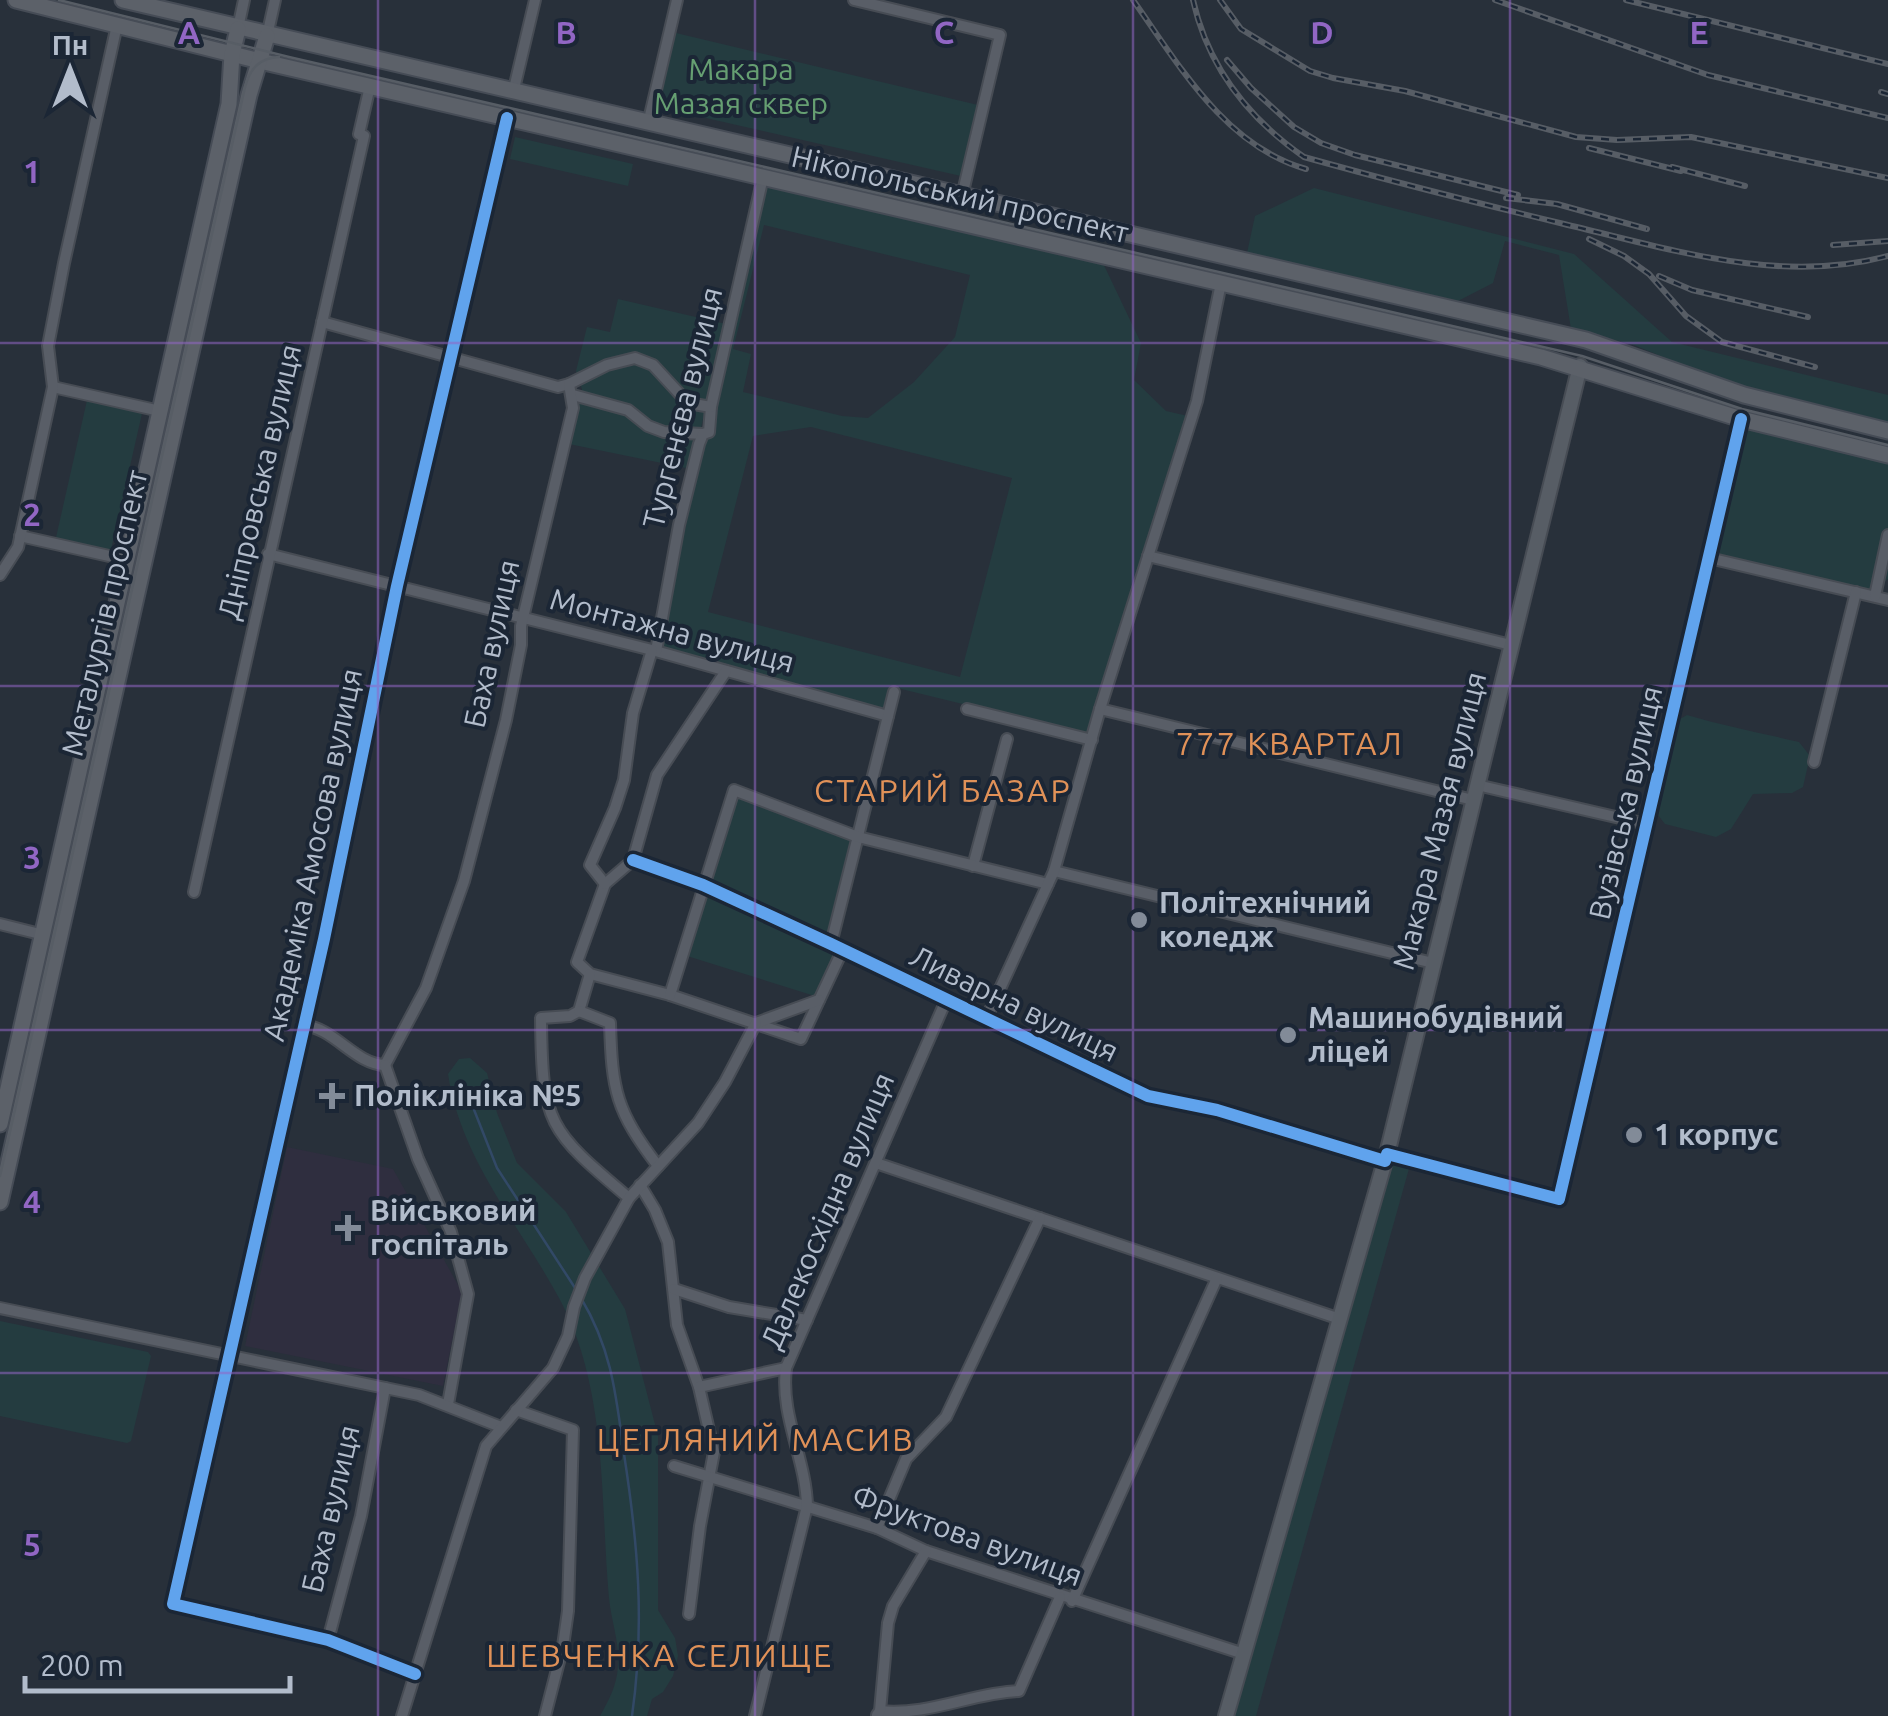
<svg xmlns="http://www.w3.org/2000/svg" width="1888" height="1716" font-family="Ubuntu,sans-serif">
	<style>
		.medical { fill: #2f2e3f }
		.green { fill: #243c40; fill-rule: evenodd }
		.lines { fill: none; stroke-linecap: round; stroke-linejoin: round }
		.stream { stroke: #324966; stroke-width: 2.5 }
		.minor-casing { stroke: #474c54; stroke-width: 14 }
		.secondary-casing { stroke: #474c54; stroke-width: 18 }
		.primary-casing { stroke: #464c56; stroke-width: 19 }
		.minor { stroke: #595e67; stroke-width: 10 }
		.secondary { stroke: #575d65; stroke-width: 14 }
		.primary { stroke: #5c6169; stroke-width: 15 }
		.tram { stroke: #575d65; stroke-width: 2.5 }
		.rail-casing { stroke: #575d65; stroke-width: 6 }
		.rail { stroke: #1b2635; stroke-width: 2.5; stroke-dasharray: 8; stroke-linecap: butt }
		.cycleway-casing { stroke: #1b2635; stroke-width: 19 }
		.cycleway { stroke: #60a3ed; stroke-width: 12 }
		.grid { fill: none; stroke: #9166c4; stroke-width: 2.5; stroke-opacity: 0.55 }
		.poi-dot { fill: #828b98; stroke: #1b2635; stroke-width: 4 }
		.labels { text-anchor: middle; stroke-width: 8; stroke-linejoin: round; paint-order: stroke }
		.park-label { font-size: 30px; fill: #669f72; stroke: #1b2635 }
		.street-label { font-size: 30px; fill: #b2bccb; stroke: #1b2635 }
		.poi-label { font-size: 30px; font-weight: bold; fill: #b2bccb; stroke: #1b2635; text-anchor: start }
		.neighbourhood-label { font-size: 32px; letter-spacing: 2.5px; fill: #e09158; stroke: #1b2635 }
		.grid-label { font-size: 32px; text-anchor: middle; font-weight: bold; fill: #9166c4; stroke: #1b2635; stroke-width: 8; stroke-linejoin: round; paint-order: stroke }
	</style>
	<rect width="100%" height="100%" fill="#28303a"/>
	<path class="medical" d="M287 1147 393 1169 462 1292 443 1386 245 1346Z"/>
	<g class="green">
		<path d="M676 33 978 105 961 176 658 107Z"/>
		<path d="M515 137 633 164 628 186 510 159Z"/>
		<path d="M767 182 1101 259 1141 343 1134 380 1166 411 1188 416 1089 735 893 687 885 712 661 648C690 491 731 337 767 182ZM764 225 970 275 955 337 914 382 868 418 842 416 743 392 751 354 733 349ZM811 427 1012 478 960 677 708 612 753 436Z"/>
		<path d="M1314 188 1574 254 1672 342 1888 395V427L1747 392 1634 345 1571 329 1559 255 1505 241 1493 283 1458 301 1247 253 1255 216Z"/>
		<path d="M618 299 726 324 691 469 569 444 582 389 576 371 587 327 610 332Z"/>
		<path d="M88 396 143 409 110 554 55 542Z"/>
		<path d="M1744 423 1888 460V579L1870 592 1713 556Z"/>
		<path d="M1687 715C1724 726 1761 733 1799 742L1810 756 1803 787 1792 793 1753 794 1731 829 1716 837 1665 824 1658 815 1675 722Z"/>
		<path d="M735 793 856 838 830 941 705 884Z"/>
		<path d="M704 888 840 950 818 997 684 955Z"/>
		<path d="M470 1058 487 1073 497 1113 517 1163 566 1212 625 1309 658 1436V1610L675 1638 678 1656 673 1676 663 1692 652 1699 647 1716H600C609 1700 617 1685 618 1666 620 1644 611 1620 609 1598 600 1500 608 1388 559 1298 519 1224 461 1160 448 1074L459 1059Z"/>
		<path d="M1388 1159 1410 1165 1256 1716H1229Z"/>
		<path d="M0 1321 148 1352 151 1356 131 1441 127 1443 0 1416Z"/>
	</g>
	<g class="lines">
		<g class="stream">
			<path d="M469 1097 497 1168 577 1291"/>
			<path d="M581 1298C612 1350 616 1395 624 1454 638 1544 645 1624 632 1716"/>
		</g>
		<g class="minor-casing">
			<g id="minor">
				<path d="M854 0 1000 35 962 196"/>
				<path d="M238 28 244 0"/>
				<path d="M267 36 275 0"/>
				<path d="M513 93 535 0"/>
				<path d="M648 124 677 0"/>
				<path d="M322 322 558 387 569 384"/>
				<path d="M53 387 160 411"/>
				<path d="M573 395 628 410 648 426 664 432 703 434"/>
				<path d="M20 536 127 560"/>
				<path d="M268 554 652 650 888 716"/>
				<path d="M1148 556 1511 645"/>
				<path d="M1709 558 1888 600"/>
				<path d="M0 575 18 547 53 387 48 346 64 263 117 25"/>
				<path d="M1875 596 1888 535"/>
				<path d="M656 651 679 525 699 444 703 434 709 432 711 407 763 177"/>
				<path d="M726 671 657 775 633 860 605 884 577 962 590 974 670 995 801 1039 843 949"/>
				<path d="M967 709 1092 740"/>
				<path d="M1100 709 1473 800"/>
				<path d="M1814 762 1856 592"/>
				<path d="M1477 785 1646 824"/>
				<path d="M633 860 703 885 831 944 1148 1096 1217 1110 1385 1161"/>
				<path d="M973 866 1007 739"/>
				<path d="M1054 871 1433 963"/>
				<path d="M605 884 590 865 615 808 624 780 633 713 652 650"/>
				<path d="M194 892 364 136 359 134 370 86"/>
				<path d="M0 924 44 935"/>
				<path d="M831 944 894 692"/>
				<path d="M590 974 579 1011 570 1016 541 1018C542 1124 548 1130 629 1198"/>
				<path d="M670 995 734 790 858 837 1048 884"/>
				<path d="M579 1011 610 1023C612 1091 616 1111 658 1166"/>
				<path d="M987 1017 1054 871 1100 709 1197 401 1221 283"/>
				<path d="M756 1023 819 1000"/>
				<path d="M302 1025C334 1027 354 1064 385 1065"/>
				<path d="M385 1065 426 988 464 881 506 720 521 645V626L573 408 569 384 607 365 635 358 653 365 688 403 711 407"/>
				<path d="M385 1065 418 1159 451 1232 468 1294 448 1404"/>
				<path d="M1387 1154 1559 1199 1741 419"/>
				<path d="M876 1163 1340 1319"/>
				<path d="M640 1185 655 1210 668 1242 677 1325 699 1387 714 1452 700 1526 689 1614"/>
				<path d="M674 1289 729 1307 807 1320"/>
				<path d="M0 1308 419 1395 501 1427"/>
				<path d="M699 1387 786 1368"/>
				<path d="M516 1410 573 1430 568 1611 563 1646 545 1716"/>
				<path d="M674 1466 877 1528 926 1551 1244 1654"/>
				<path d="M877 1528 906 1459 946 1417 1040 1218"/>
				<path d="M1072 1601 1217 1278"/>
				<path d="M328 1640 361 1516 385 1388"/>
				<path d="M415 1674 328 1640 173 1604 324 939 397 586 507 118"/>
				<path d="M880 1711C928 1716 972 1693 1019 1691L1060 1597"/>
				<path d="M877 1715 880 1711 888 1623 893 1606 926 1551"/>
				<path d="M402 1716 486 1446 553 1368 568 1336 574 1307 585 1278 629 1198 698 1123 725 1082 756 1023"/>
				<path d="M755 1716 807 1506C806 1459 780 1416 786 1368L947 998"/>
			</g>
		</g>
		<g class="secondary-casing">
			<path id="secondary" d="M1226 1716 1387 1154 1580 366"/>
		</g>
		<g class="primary-casing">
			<g id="primary">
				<path d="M16 0 260 61 1541 357 1741 419 1888 455"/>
				<path d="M123 0 1586 340 1744 395 1888 431"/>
				<path d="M0 1124 229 104 232 54 238 29"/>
				<path d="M0 1202 249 95 267 36"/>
			</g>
		</g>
		<use href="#minor" class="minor"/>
		<use href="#secondary" class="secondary"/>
		<use href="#primary" class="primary"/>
		<g class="tram">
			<path d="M59 0 289 57 1582 356 1742 409 1888 445"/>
			<path d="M0 1176 245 87C250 68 260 58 279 57"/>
		</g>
		<g class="rail-casing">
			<g id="rail">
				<path d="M1133 0C1179 65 1225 146 1306 169"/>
				<path d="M1193 0C1208 67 1248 118 1304 157 1390 181 1477 203 1564 224 1670 249 1780 285 1888 256"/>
				<path d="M1220 0 1241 29 1310 71 1333 78 1405 91 1576 137 1617 140 1691 137 1888 178"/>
				<path d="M1495 0 1708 75 1888 118"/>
				<path d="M1626 0 1888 64"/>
				<path d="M1227 60 1251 88 1294 127 1321 143 1355 155 1518 195"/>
				<path d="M1881 92 1888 94"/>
				<path d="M1589 148 1681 171"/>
				<path d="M1672 167 1745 186"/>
				<path d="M1506 198 1557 204 1647 229"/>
				<path d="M1589 239 1624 256 1649 274 1686 316 1722 342 1815 367"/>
				<path d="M1833 245 1888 241"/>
				<path d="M1659 276 1692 290 1808 317"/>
			</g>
		</g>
		<use href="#rail" class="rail"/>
		<g class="cycleway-casing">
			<g id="cycleway">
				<path d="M633 860 703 885 831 944 1148 1096 1217 1110 1385 1161"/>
				<path d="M1387 1154 1559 1199 1741 419"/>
				<path d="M415 1674 328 1640 173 1604 324 939 397 586 507 118"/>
			</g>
		</g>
		<use href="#cycleway" class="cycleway"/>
	</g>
	<path class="grid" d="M378 0V1716M755 0V1716M1133 0V1716M1510 0V1716M0 343H1888M0 686H1888M0 1030H1888M0 1373H1888"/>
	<g class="poi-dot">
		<circle cx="1139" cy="920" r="10"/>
		<circle cx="1288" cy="1035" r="10"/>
		<path d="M327 1081h10v10h10v10h-10v10h-10v-10h-10v-10h10z"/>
		<circle cx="1634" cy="1135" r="10"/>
		<path d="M343 1213h10v10h10v10h-10v10h-10v-10h-10v-10h10z"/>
	</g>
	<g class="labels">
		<g class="park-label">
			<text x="741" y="80">Макара<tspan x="741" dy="34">Мазая сквер</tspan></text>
		</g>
		<g class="street-label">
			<text transform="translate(960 195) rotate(13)" y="10">Нікопольський проспект</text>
			<text transform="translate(683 408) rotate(-76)" y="10">Тургенєва вулиця</text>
			<text transform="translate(260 482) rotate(-77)" y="10">Дніпровська вулиця</text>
			<text transform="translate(105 613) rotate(-77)" y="10">Металургів проспект</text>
			<text transform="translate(672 631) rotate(15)" y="10">Монтажна вулиця</text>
			<text transform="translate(492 644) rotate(-78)" y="10">Баха вулиця</text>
			<text transform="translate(1626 803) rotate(-77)" y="10">Вузівська вулиця</text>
			<text transform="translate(1440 821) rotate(-76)" y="10">Макара Мазая вулиця</text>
			<text transform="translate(313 855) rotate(-78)" y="10">Академіка Амосова вулиця</text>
			<text transform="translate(1014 1004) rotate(26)" y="10">Ливарна вулиця</text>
			<text transform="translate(828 1211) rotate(-67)" y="10">Далекосхідна вулиця</text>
			<text transform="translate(331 1509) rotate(-77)" y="10">Баха вулиця</text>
			<text transform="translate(967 1536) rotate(20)" y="10">Фруктова вулиця</text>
		</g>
		<g class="poi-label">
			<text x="1159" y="913">Політехнічний<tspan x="1159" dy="34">коледж</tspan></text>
			<text x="1308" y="1028">Машинобудівний<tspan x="1308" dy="34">ліцей</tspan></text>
			<text x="354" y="1106">Поліклініка №5</text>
			<text x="1654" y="1145">1 корпус</text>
			<text x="370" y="1221">Військовий<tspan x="370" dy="34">госпіталь</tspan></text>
		</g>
		<g class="neighbourhood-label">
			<text x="1290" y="755">777 КВАРТАЛ</text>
			<text x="943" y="802">СТАРИЙ БАЗАР</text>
			<text x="756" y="1451">ЦЕГЛЯНИЙ МАСИВ</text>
			<text x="660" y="1667">ШЕВЧЕНКА СЕЛИЩЕ</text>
		</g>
	</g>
	<g class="grid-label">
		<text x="189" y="44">A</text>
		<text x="566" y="44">B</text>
		<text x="944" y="44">C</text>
		<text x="1322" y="44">D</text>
		<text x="1699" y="44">E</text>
		<text x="32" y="183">1</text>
		<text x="32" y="526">2</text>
		<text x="32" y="869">3</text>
		<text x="32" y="1213">4</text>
		<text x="32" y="1556">5</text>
	</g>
	<g transform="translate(70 70)" stroke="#1b2635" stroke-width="8" paint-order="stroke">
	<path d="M0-8L18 38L0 25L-18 38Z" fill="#b2bccb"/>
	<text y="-15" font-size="28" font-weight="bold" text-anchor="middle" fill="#b2bccb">Пн</text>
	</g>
	<path d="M25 1676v15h265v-15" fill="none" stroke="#b2bccb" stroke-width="5"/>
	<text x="40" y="1676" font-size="30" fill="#b2bccb" stroke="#1b2635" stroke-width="8" paint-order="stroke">200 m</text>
</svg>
